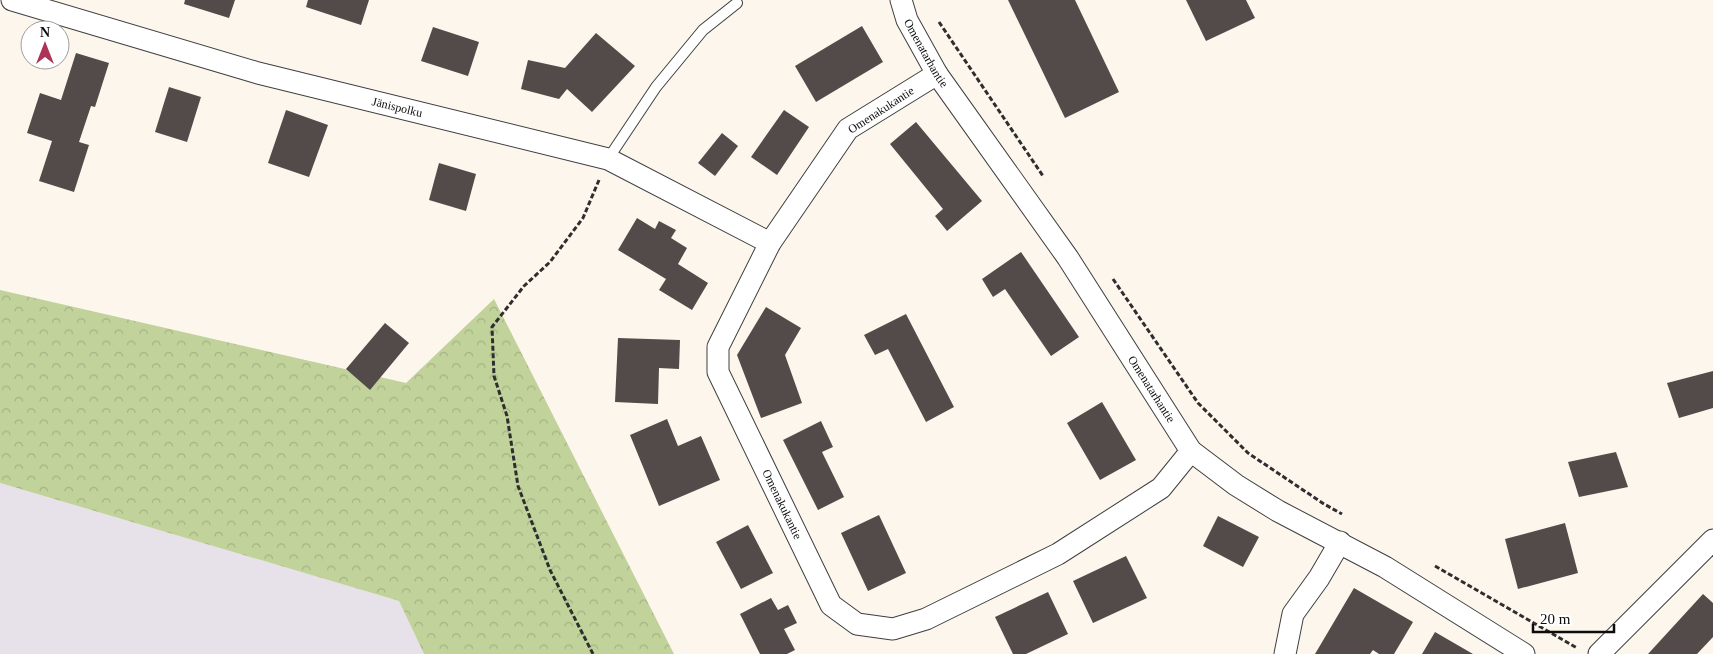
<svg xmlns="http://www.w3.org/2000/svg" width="1713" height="654" font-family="Georgia,serif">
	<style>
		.industrial { fill: #e7e1ea }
		.forest { fill: url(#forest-crowns) }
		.building { fill: #534b4a }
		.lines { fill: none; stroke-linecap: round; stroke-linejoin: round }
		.lane-casing { stroke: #3f3f3f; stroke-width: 12 }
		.street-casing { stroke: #3f3f3f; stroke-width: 23 }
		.path { stroke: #2e2e2e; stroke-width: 3; stroke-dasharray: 5 2.5; stroke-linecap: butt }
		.lane { stroke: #fff; stroke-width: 10 }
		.street { stroke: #fff; stroke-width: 21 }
		.labels { text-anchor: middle; stroke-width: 5; stroke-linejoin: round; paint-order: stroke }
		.street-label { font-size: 12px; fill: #0c0c0c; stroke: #fff }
	</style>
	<defs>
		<pattern id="forest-crowns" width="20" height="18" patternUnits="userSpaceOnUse" patternTransform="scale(1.25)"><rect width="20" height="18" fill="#c1d29b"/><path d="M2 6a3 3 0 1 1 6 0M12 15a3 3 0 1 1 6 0" fill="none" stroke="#a5b384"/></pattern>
	</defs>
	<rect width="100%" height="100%" fill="#fdf6ed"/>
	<path class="industrial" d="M0 483 399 601 424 654H0Z"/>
	<path class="forest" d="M0 290 406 383 494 299 674 654H424L399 601 0 483Z"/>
	<g class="building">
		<path d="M185 0H235L229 18 184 4Z"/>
		<path d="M308 0H369L361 25 306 7Z"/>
		<path d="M1008 0H1075L1119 92 1065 118Z"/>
		<path d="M1186 0H1246L1255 18 1206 41Z"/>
		<path d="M862 26 883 62 816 102 795 66Z"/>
		<path d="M433 27 479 42 468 76 421 61Z"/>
		<path d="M596 33 635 66 592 112 567 89 559 99 521 89 528 60 565 68Z"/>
		<path d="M76 53 109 63 95 107 91 106 79 142 89 145 74 192 39 181 52 141 27 133 40 93 61 100Z"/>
		<path d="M169 87 201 97 187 142 155 132Z"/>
		<path d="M286 110 328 125 309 177 268 163Z"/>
		<path d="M784 110 809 127 777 175 751 157Z"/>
		<path d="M916 122 982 201 947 231 935 216 943 209 890 144Z"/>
		<path d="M722 133 738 146 715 176 698 163Z"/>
		<path d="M439 163 476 174 466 211 429 200Z"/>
		<path d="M637 218 655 229 659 221 676 230 671 238 687 248 678 264 708 283 692 310 659 290 666 279 618 250Z"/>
		<path d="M1021 252 1079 337 1051 356 1005 289 993 297 982 279Z"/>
		<path d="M766 307 801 328 785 355 802 403 761 418 737 355Z"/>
		<path d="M906 314 954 407 926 422 888 349 875 355 864 335Z"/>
		<path d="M385 323 409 343 370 390 346 369Z"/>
		<path d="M618 338 680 340 679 369 659 368 658 404 615 402Z"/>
		<path d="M1713 371V408L1679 418 1667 383Z"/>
		<path d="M1102 402 1136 460 1100 480 1067 423Z"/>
		<path d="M667 419 678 446 701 436 720 480 659 506 630 435Z"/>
		<path d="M821 421 833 447 822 452 844 497 818 510 783 440Z"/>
		<path d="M1616 452 1628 487 1579 497 1568 462Z"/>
		<path d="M879 515 906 573 868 591 841 533Z"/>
		<path d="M1218 516 1259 537 1243 567 1203 546Z"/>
		<path d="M1565 523 1578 573 1518 589 1505 539Z"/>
		<path d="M748 525 773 573 741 589 716 542Z"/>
		<path d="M1126 556 1147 598 1093 623 1073 581Z"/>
		<path d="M1354 588 1413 622 1394 654H1379L1373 650 1370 654H1315Z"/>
		<path d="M1048 592 1068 634 1026 654H1013L995 617Z"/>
		<path d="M1703 594 1713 603V637L1697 654H1648Z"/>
		<path d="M771 598 778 610 788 605 797 623 784 629 795 650 787 654H760L740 614Z"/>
		<path d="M1435 632 1473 654H1422Z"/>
	</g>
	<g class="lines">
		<g class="lane-casing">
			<path id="lane" d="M608 159 656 87 703 30 737 3"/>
		</g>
		<g class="street-casing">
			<g id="street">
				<path id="s1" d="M12 0 258 73 608 159 770 243"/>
				<path id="s2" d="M901 0 907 20 937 74 1068 258 1191 451 1236 485 1278 511 1385 567 1524 654"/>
				<path id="s3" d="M937 74 848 129 770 243 718 347V372L831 605 857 624 893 629 926 619 1058 554 1161 488 1191 451"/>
				<path d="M1285 654 1293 614 1319 578 1340 542"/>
				<path d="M1599 654 1713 540"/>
			</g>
		</g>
		<g class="path">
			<path d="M939 22 1043 176"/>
			<path d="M1113 279 1198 403 1248 453 1324 504 1342 514"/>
			<path d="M1435 566 1577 648"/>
			<path d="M593 654 550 570 518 486 507 416 494 376 492 327 524 286 550 262 583 218 599 180"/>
		</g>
		<use href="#lane" class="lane"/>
		<use href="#street" class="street"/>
	</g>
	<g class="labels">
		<g class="street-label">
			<text dy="4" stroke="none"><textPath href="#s2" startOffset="59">Omenatarhantie</textPath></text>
			<text dy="4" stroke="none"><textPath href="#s1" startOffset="400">Jänispolku</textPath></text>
			<text transform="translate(881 110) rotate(-33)" y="4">Omenakukantie</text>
			<text dy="4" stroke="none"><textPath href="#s2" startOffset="464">Omenatarhantie</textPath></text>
			<text dy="4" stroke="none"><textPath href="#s3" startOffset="531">Omenakukantie</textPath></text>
		</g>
	</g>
	<g transform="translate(45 45)"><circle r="24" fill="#ffffff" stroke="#9e9e9e"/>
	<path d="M0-4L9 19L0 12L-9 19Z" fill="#ac3456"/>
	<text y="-8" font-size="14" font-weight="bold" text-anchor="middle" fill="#0c0c0c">N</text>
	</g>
	<path d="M1533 624v8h81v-8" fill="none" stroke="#0c0c0c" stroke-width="2.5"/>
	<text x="1540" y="624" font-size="15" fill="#0c0c0c" stroke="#ffffff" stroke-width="4" paint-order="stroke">20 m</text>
</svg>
